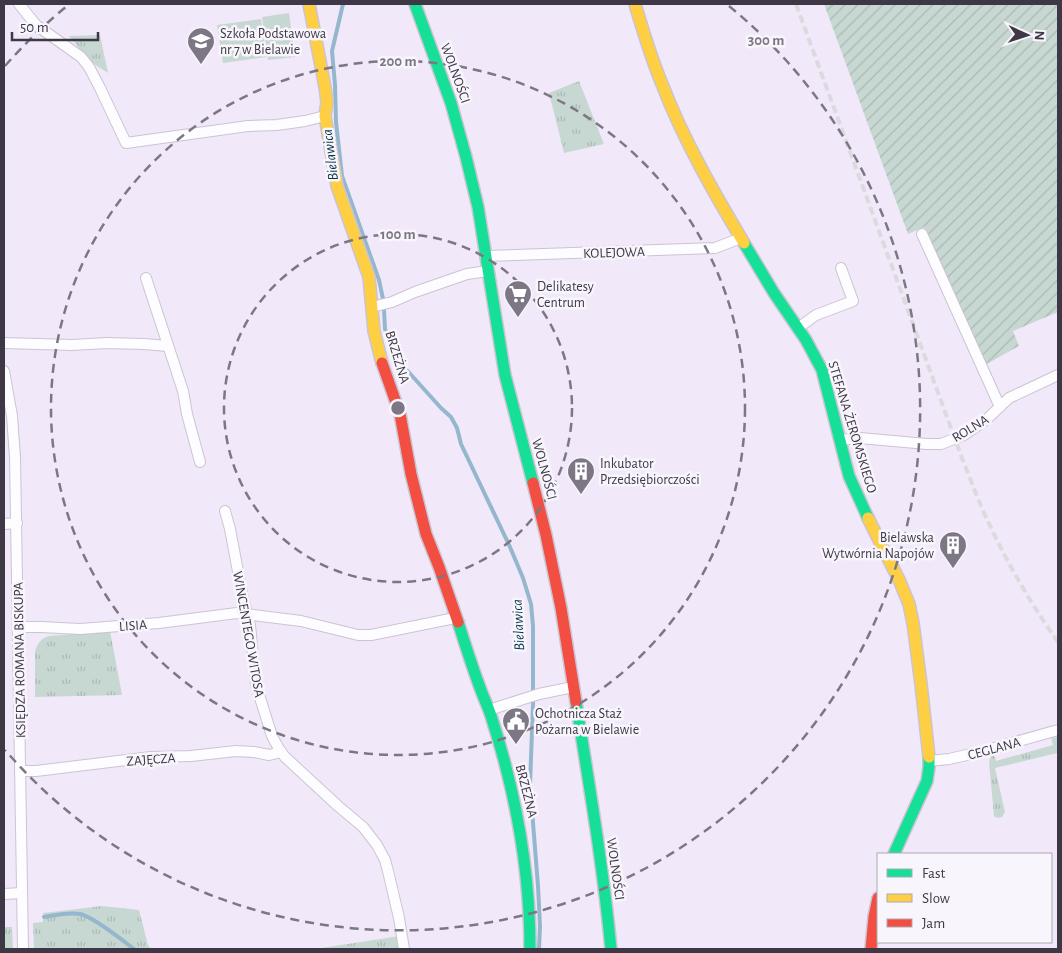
<svg xmlns="http://www.w3.org/2000/svg" width="1062" height="953" font-family="'Alegreya Sans',sans-serif">
	<style>
		.grass { fill: url(#grass-tufts) }
		.garden { fill: url(#garden-furrows) }
		.pitch { fill: #c7d7d1 }
		.lines { fill: none; stroke-linecap: round; stroke-linejoin: round }
		.stream { stroke: #95b7ce; stroke-width: 4 }
		.street-casing { stroke: #cbc4d2; stroke-width: 12 }
		.fast-casing { stroke: #cbc4d2; stroke-width: 14 }
		.slow-casing { stroke: #cbc4d2; stroke-width: 14 }
		.jam-casing { stroke: #cbc4d2; stroke-width: 14 }
		.street { stroke: #fdfcfe; stroke-width: 10 }
		.fast { stroke: #16e098; stroke-width: 11 }
		.slow { stroke: #ffcf43; stroke-width: 11 }
		.jam { stroke: #f24e42; stroke-width: 11 }
		.rail { stroke: #dcdadf; stroke-width: 4; stroke-dasharray: 8 4; stroke-linecap: butt }
		.ring { fill: none; stroke: #7d7685; stroke-width: 2.5; stroke-dasharray: 9 6 }
		.labels { text-anchor: middle; stroke-width: 5; stroke-linejoin: round; paint-order: stroke }
		.poi-label { font-size: 14px; fill: #3e3846; stroke: #f8f5fc; text-anchor: start }
		.street-label { font-size: 14px; fill: #3e3846; stroke: #f8f5fc }
		.water-label { font-size: 15px; font-style: italic; fill: #063548; stroke: #f8f5fc }
		.centre { fill: #7d7685; stroke: #f8f5fc; stroke-width: 2.5 }
		.ring-label { font-size: 15px; text-anchor: middle; font-weight: bold; fill: #7d7685; stroke: #f8f5fc; stroke-width: 5; stroke-linejoin: round; paint-order: stroke }
	</style>
	<defs>
		<pattern id="grass-tufts" width="24" height="20" patternUnits="userSpaceOnUse" patternTransform="scale(1.25)"><rect width="24" height="20" fill="#c7d7d1"/><path d="M3 7l-1-3M5 7V3M7 7l1-3M15 17l-1-3M17 17v-4M19 17l1-3" fill="none" stroke="#acb9b5"/></pattern>
		<pattern id="garden-furrows" width="10" height="10" patternUnits="userSpaceOnUse" patternTransform="scale(1.25)"><rect width="10" height="10" fill="#c7d7d1"/><path d="M-1 1l2-2M0 10L10 0M9 11l2-2" fill="none" stroke="#acb9b5"/></pattern>
	</defs>
	<rect width="100%" height="100%" fill="#f1e9f9"/>
	<g class="grass">
		<path d="M100 35 108 73 91 62 69 36Z"/>
		<path d="M579 81 604 144 564 153 549 93Z"/>
		<path d="M110 631 122 695 35 697V652C37 644 41 638 49 636Z"/>
		<path d="M1058 737V756L1057 753 995 768 1005 812 1002 817C999 818 996 818 994 816L989 762 991 756 994 753 996 761 1053 745 1051 738Z"/>
		<path d="M102 906 139 910 148 945 151 949H34L33 923 43 922V913Z"/>
		<path d="M4 927H12L13 949H4Z"/>
		<path d="M400 936 402 949H315Z"/>
	</g>
	<path class="garden" d="M824 4H1058V312L1013 331 1019 346 985 365 926 235 924 227 908 234Z"/>
	<g class="pitch">
		<path d="M289 13 295 57 268 60 262 17Z"/>
		<path d="M261 19 266 57 223 63 217 25Z"/>
	</g>
	<g class="lines">
		<g class="stream">
			<path d="M343 4 332 51 335 85 336 122 342 176 379 280 383 299"/>
			<path d="M384 310 385 329 392 349 404 367 441 408 451 417 457 428 461 444 510 547 523 578 531 604 533 626V704L530 785 538 886 540 926 539 949"/>
			<path d="M44 917C55 915 69 912 80 914 94 917 122 940 134 949"/>
		</g>
		<g class="street-casing">
			<g id="street">
				<path d="M19 4 36 25 81 57 89 67 100 88 126 143 248 126 277 125 305 121 325 116"/>
				<path d="M922 234 1000 407"/>
				<path d="M485 256 715 248 741 238"/>
				<path d="M146 278 183 391 187 414 200 462"/>
				<path d="M372 307 392 302 415 292 467 274 488 271"/>
				<path d="M798 328 816 315 853 301 841 268"/>
				<path d="M4 343 72 345 107 343 144 344 168 346"/>
				<path d="M4 371 12 416 15 457 23 949"/>
				<path d="M840 440 860 438 927 444H941L964 435 987 419 1009 398 1058 375"/>
				<path d="M225 511 230 529 243 598 250 625 256 685 272 736 279 749 285 757 338 806 363 827 377 845 385 860 388 871 399 918 404 949"/>
				<path d="M4 524 17 523"/>
				<path d="M18 627H41L80 629 159 623 237 613 301 621 358 635H371L455 618"/>
				<path d="M489 710 539 694 573 687"/>
				<path d="M929 761 949 759 980 752 1058 730"/>
				<path d="M20 771H36L151 757 191 756 236 751 254 752 269 755 281 752"/>
				<path d="M4 894 22 893"/>
			</g>
		</g>
		<g class="fast-casing">
			<g id="fast">
				<path d="M415 4 451 103 466 157 478 207 505 375 533 483"/>
				<path d="M744 243 774 293 806 340 822 370 849 476 868 518"/>
				<path d="M458 622C466 647 474 673 484 698 487 705 490 712 492 719 516 794 530 871 530 949"/>
				<path d="M576 702C589 784 603 866 611 949"/>
				<path d="M894 854 927 781 929 767V757"/>
			</g>
		</g>
		<g class="slow-casing">
			<g id="slow">
				<path d="M309 4 325 87 327 102 325 116 337 186 369 277 374 331 382 363"/>
				<path d="M635 4C643 31 651 58 662 84 683 139 714 193 744 243"/>
				<path d="M868 518 900 582 909 604 913 623 921 684 929 757"/>
			</g>
		</g>
		<g class="jam-casing">
			<g id="jam">
				<path d="M382 363 400 414 411 474 426 534 439 567 458 622"/>
				<path d="M533 483 546 535 561 608 576 702"/>
				<path d="M871 949 874 917 878 898"/>
			</g>
		</g>
		<use href="#street" class="street"/>
		<use href="#fast" class="fast"/>
		<use href="#slow" class="slow"/>
		<use href="#jam" class="jam"/>
		<path class="rail" d="M796 4 955 439C963 461 972 484 981 506 1002 554 1028 600 1058 642"/>
	</g>
	<g class="ring">
		<circle cx="398" cy="408" r="174"/>
		<circle cx="398" cy="408" r="347"/>
		<path d="M5 66A521 521 0 0 1 67 6M729 6A521 521 0 1 1 5 750"/>
	</g>
	<defs>
		<g id="school-pin" transform="scale(1.4375)"><path d="M0 17L-7.5 6A9.5 9.5 0 1 1 7.5 6Z" fill="#7d7685" stroke="#f8f5fc"/><path d="M0-5L7-2L0 1L-7-2ZM-4 1L0 2.5L4 1V4Q0 6-4 4Z" fill="#fff"/></g>
		<g id="supermarket-pin" transform="scale(1.4375)"><path d="M0 17L-7.5 6A9.5 9.5 0 1 1 7.5 6Z" fill="#7d7685" stroke="#f8f5fc"/><path d="M-6-5.5h2.5l.6 2H6L4.5 2H-2.5L-4.4-4H-6ZM-1.5 3.2a1.3 1.3 0 1 0 .1 0ZM3 3.2a1.3 1.3 0 1 0 .1 0Z" fill="#fff"/></g>
		<g id="building-pin" transform="scale(1.4375)"><path d="M0 17L-7.5 6A9.5 9.5 0 1 1 7.5 6Z" fill="#7d7685" stroke="#f8f5fc"/><path d="M-4-6H4V6H1V3H-1V6H-4ZM-2.5-4.3h1.7v1.8h-1.7ZM.8-4.3h1.7v1.8H.8ZM-2.5-1h1.7V.8h-1.7ZM.8-1h1.7V.8H.8Z" fill="#fff"/></g>
		<g id="civic-pin" transform="scale(1.4375)"><path d="M0 17L-7.5 6A9.5 9.5 0 1 1 7.5 6Z" fill="#7d7685" stroke="#f8f5fc"/><path d="M-.6-6.5H3V-4.5H.6V-3L4-1V1h2V6H-6V1h2V-1L-.6-3ZM-1.2 2.5V6h2.4V2.5Z" fill="#fff"/></g>
	</defs>
	<g fill-rule="evenodd">
		<use href="#school-pin" x="201" y="41"/>
		<use href="#supermarket-pin" x="518" y="294"/>
		<use href="#building-pin" x="581" y="471"/>
		<use href="#building-pin" x="953" y="545"/>
		<use href="#civic-pin" x="516" y="721"/>
	</g>
	<g class="labels">
		<g class="poi-label">
			<text x="220" y="38">Szkoła Podstawowa<tspan x="220" dy="16">nr 7 w Bielawie</tspan></text>
			<text x="537" y="291">Delikatesy<tspan x="537" dy="16">Centrum</tspan></text>
			<text x="600" y="468">Inkubator<tspan x="600" dy="16">Przedsiębiorczości</tspan></text>
			<text x="934" y="542" text-anchor="end">Bielawska<tspan x="934" dy="16">Wytwórnia Napojów</tspan></text>
			<text x="535" y="718">Ochotnicza Staż<tspan x="535" dy="16">Pożarna w Bielawie</tspan></text>
		</g>
		<g class="street-label">
			<text transform="translate(456 73) rotate(70)" y="5">WOLNOŚCI</text>
			<text transform="translate(614 252) rotate(-2)" y="5">KOLEJOWA</text>
			<text transform="translate(398 357) rotate(73)" y="5">BRZEŻNA</text>
			<text transform="translate(853 427) rotate(73)" y="5">STEFANA ŻEROMSKIEGO</text>
			<text transform="translate(970 428) rotate(-31)" y="5">ROLNA</text>
			<text transform="translate(545 469) rotate(75)" y="5">WOLNOŚCI</text>
			<text transform="translate(133 625) rotate(-4)" y="5">LISIA</text>
			<text transform="translate(249 634) rotate(80)" y="5">WINCENTEGO WITOSA</text>
			<text transform="translate(19 660) rotate(-91)" y="5">KSIĘDZA ROMANA BISKUPA</text>
			<text transform="translate(994 748) rotate(-15)" y="5">CEGLANA</text>
			<text transform="translate(151 759) rotate(-4)" y="5">ZAJĘCZA</text>
			<text transform="translate(527 791) rotate(76)" y="5">BRZEŻNA</text>
			<text transform="translate(616 869) rotate(82)" y="5">WOLNOŚCI</text>
		</g>
		<g class="water-label">
			<text transform="translate(330 155) rotate(-97)" y="5">Bielawica</text>
			<text transform="translate(518 625) rotate(-93)" y="5">Bielawica</text>
		</g>
	</g>
	<circle cx="398" cy="408" r="8" class="centre"/>
	<g class="ring-label">
		<text x="766" y="45">300 m</text>
		<text x="398" y="66">200 m</text>
		<text x="398" y="239">100 m</text>
	</g>
	<rect width="1062" height="953" fill="none" stroke="#3e3846" stroke-width="10"/>
	<rect x="877" y="853" width="175" height="90" fill="#f8f5fc" stroke="#aea9b3"/>
	<rect x="887" y="869" width="25" height="8" fill="#16e098" stroke="#aea9b3"/>
	<text x="922" y="878" font-size="15" fill="#3e3846">Fast</text>
	<rect x="887" y="894" width="25" height="8" fill="#ffcf43" stroke="#aea9b3"/>
	<text x="922" y="903" font-size="15" fill="#3e3846">Slow</text>
	<rect x="887" y="919" width="25" height="8" fill="#f24e42" stroke="#aea9b3"/>
	<text x="922" y="928" font-size="15" fill="#3e3846">Jam</text>
	<g transform="translate(1027 35) rotate(93)" stroke="#f8f5fc" stroke-width="4" paint-order="stroke">
	<path d="M0-4L9 19L0 12L-9 19Z" fill="#3e3846"/>
	<text y="-8" font-size="14" font-weight="bold" text-anchor="middle" fill="#3e3846">N</text>
	</g>
	<path d="M12 32v8h86v-8" fill="none" stroke="#3e3846" stroke-width="2.5"/>
	<text x="20" y="32" font-size="15" fill="#3e3846" stroke="#f8f5fc" stroke-width="4" paint-order="stroke">50 m</text>
</svg>
